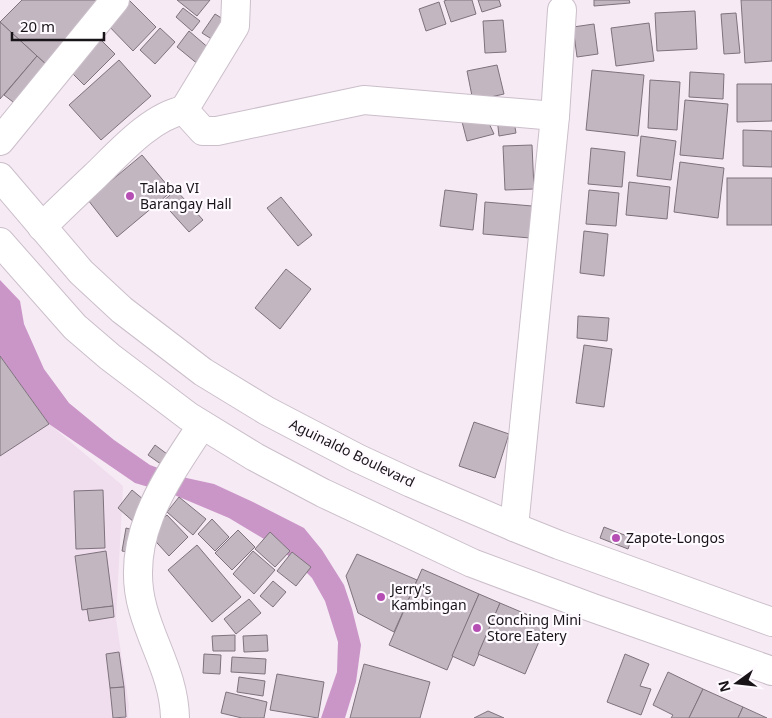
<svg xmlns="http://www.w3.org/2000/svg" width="772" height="718" font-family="'Noto Sans',sans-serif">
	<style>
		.built { fill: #f0ddee }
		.water { fill: #ca95c7 }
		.building { fill: #c2b6c1; stroke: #7e737d }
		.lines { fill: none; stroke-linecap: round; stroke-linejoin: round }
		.street-casing { stroke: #cbbfca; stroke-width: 30 }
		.highway-casing { stroke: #cbbfca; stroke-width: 30 }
		.street { stroke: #fff; stroke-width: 28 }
		.highway { stroke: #fff; stroke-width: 28 }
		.poi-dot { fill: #b64fb4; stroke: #fffaff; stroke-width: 2 }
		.labels { text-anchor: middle; stroke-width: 4.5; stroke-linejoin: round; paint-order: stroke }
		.poi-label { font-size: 14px; fill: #181418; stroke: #fffaff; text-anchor: start }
		.street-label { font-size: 14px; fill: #181418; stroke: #fffaff }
	</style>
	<rect width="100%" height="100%" fill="#f6eaf5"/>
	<path class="built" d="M0 356 49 424 123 486 116 619 129 706 128 718H0Z"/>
	<path class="water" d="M0 280 20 301 24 324 44 369 69 403 114 440 150 465 182 477 214 484 253 502 304 528 322 550 344 585 352 609 361 645 356 682 345 718H321L337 672 338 642 325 601 312 578 294 560 274 545 229 518 172 494 135 483 49 424 0 356Z"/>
	<g class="building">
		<path d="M22 0H102L49 67 0 22Z"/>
		<path d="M121 0H129L156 27 133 51 102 19Z"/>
		<path d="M177 0H210L197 16Z"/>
		<path d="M447 0H472L476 14 451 22 444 1Z"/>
		<path d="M478 0H499L501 6 482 12Z"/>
		<path d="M594 0H629L630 3 594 6Z"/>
		<path d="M741 0H772V61L745 63Z"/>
		<path d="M439 2 446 24 426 31 419 9Z"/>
		<path d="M183 8 200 21 192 31 176 17Z"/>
		<path d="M695 11 697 49 657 51 655 13Z"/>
		<path d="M736 13 740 53 724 54 721 14Z"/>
		<path d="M215 14 231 24 218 43 202 33Z"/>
		<path d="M503 20 506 52 485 53 483 21Z"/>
		<path d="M0 22 37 56 0 99Z"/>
		<path d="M649 23 654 61 616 66 611 28Z"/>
		<path d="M594 24 598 54 577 57 573 27Z"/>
		<path d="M160 28 175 42 155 64 140 50Z"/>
		<path d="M189 31 211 50 199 65 177 47Z"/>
		<path d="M96 35 115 54 84 85 66 67Z"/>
		<path d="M37 56 49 67 17 105 4 95Z"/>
		<path d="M119 60 151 96 101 140 69 105Z"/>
		<path d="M497 65 504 94 473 101 467 71Z"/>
		<path d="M592 70 644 75 638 136 586 130Z"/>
		<path d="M690 72 724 74 723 99 689 97Z"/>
		<path d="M650 80 680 82 677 130 648 128Z"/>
		<path d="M737 84H772V121L737 122Z"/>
		<path d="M685 100 728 104 723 159 680 155Z"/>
		<path d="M460 114 487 119 494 134 467 141Z"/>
		<path d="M513 116 516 133 499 136 497 118Z"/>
		<path d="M743 130 772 131V167L743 166Z"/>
		<path d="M641 136 676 141 671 180 637 176Z"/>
		<path d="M532 145 534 189 505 190 503 146Z"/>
		<path d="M591 148 625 152 622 187 588 184Z"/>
		<path d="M142 155 172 191 117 237 88 200Z"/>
		<path d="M680 162 724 168 718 218 674 212Z"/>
		<rect x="727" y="178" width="45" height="47"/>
		<path d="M629 182 670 187 667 219 626 215Z"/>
		<path d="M176 190 203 220 189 232 162 202Z"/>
		<path d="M445 190 477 194 473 230 440 226Z"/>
		<path d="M589 190 619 193 616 226 586 224Z"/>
		<path d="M281 197 312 235 298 246 267 208Z"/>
		<path d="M485 202 544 207 542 239 483 234Z"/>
		<path d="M584 231 608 234 604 276 580 273Z"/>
		<path d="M286 269 311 289 280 329 255 308Z"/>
		<path d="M578 316 609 318 607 341 577 338Z"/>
		<path d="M584 345 612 349 604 407 576 403Z"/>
		<path d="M0 356 49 424 0 456Z"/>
		<path d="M474 422 509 434 495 478 459 466Z"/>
		<path d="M155 445 171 457 165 467 148 455Z"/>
		<path d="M103 490 105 548 76 549 74 491Z"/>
		<path d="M132 490 150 505 135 523 118 508Z"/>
		<path d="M179 497 206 519 193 535 167 512Z"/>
		<path d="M167 515 188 537 169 556 148 533Z"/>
		<path d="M212 519 229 537 215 551 198 534Z"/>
		<path d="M604 527 632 538 628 549 600 538Z"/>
		<path d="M126 528 137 531 133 553 122 551Z"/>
		<path d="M238 530 255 547 232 570 215 553Z"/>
		<path d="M270 532 290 551 275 567 255 549Z"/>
		<path d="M197 545 241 597 212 622 168 570Z"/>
		<path d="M106 551 113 606 82 610 75 556Z"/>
		<path d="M253 551 275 570 254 594 233 574Z"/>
		<path d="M292 552 311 567 296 586 277 571Z"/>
		<path d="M357 554 417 580 394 632 358 613 346 576Z"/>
		<path d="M422 569 479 594 447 670 389 645Z"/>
		<path d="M273 581 286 592 273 607 260 596Z"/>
		<path d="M479 594 500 603 474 666 452 656Z"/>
		<path d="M249 599 261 613 236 634 224 619Z"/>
		<path d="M500 603 547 623 525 674 478 654Z"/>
		<path d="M113 606 114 617 89 621 87 609Z"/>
		<path d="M235 635V651H213L212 636Z"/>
		<path d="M267 635 268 651 244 652 243 636Z"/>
		<path d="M119 652 124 687 110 688 106 654Z"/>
		<path d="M204 654 221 655 220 674 203 673Z"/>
		<path d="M625 654 649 664 640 686 651 689 641 715 607 702Z"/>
		<path d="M232 657 266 659 265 674 231 672Z"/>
		<path d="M364 664 430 682 420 718H350Z"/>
		<path d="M668 672 703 689 689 718H671L673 715 653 705Z"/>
		<path d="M277 674 324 682 318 718 270 710Z"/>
		<path d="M239 677 265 681 263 696 237 692Z"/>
		<path d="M124 687 126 717 113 718 110 688Z"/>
		<path d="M703 689 743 707 738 718H689Z"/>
		<path d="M226 692 267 702 264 718H242L221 713Z"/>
		<path d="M743 707 767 718H738Z"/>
		<path d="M488 711 504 718H474Z"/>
	</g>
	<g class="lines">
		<g class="street-casing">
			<g id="street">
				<path d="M184 110 235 26 236 0"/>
				<path d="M0 141 115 0"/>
				<path d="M42 227C59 210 77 193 95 176 119 153 150 117 184 110L203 131H217L364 100 555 116"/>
				<path d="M514 527 555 116 562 10"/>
				<path d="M175 718C174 677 154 648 143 609 123 539 165 481 202 425"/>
			</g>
		</g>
		<g class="highway-casing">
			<g id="highway">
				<path d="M0 177 81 272 122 310 203 372 267 411 357 458 411 483 514 527 559 545 772 622"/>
				<path d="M0 242 75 327 110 357 188 416 255 457 323 493 472 563 593 608 772 671"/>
			</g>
		</g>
		<use href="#street" class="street"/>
		<use href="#highway" class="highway"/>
	</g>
	<g class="poi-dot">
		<circle cx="130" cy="196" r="5"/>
		<circle cx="616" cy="538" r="5"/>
		<circle cx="381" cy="597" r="5"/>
		<circle cx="477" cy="628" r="5"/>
	</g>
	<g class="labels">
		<g class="poi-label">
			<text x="140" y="193">Talaba VI<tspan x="140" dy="16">Barangay Hall</tspan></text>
			<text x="626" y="543">Zapote-Longos</text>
			<text x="391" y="594">Jerry's<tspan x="391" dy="16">Kambingan</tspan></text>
			<text x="487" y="625">Conching Mini<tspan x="487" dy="16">Store Eatery</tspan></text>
		</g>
		<g class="street-label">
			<text transform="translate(352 453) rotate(26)" y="5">Aguinaldo Boulevard</text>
		</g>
	</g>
	<g transform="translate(737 683) rotate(255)" stroke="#fffaff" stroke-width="4" paint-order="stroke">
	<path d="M0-4L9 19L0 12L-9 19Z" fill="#181418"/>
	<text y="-8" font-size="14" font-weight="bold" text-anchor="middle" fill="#181418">N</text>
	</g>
	<path d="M12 32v8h92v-8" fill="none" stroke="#181418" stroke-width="2.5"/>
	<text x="20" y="32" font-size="15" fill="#181418" stroke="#fffaff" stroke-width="4" paint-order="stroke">20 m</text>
</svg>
